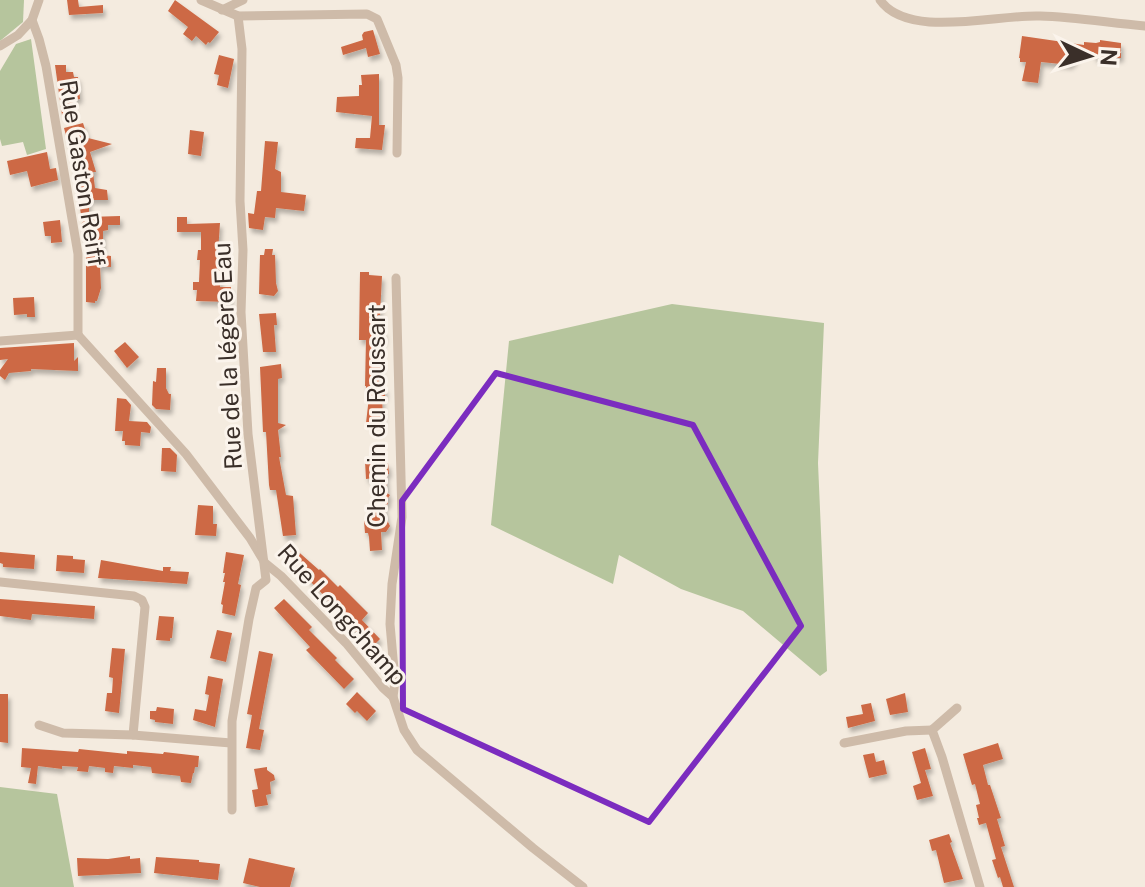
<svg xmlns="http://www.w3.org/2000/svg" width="1145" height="887" font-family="'Public Sans',sans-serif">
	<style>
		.green { fill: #b6c59d }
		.building { fill: #cd6944; filter: url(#shadow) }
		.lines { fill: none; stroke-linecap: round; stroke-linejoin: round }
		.minor { stroke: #cebba9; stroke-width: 9 }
		.marked { fill: none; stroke: #7b2cbf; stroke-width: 6; stroke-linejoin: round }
		.labels { text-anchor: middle; stroke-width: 6; stroke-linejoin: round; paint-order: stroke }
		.street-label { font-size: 24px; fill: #3a2f29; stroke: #fbf4ec }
	</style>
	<defs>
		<filter id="shadow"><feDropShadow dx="2.5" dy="4.5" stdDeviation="2" flood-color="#0004"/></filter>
	</defs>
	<rect width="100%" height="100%" fill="#f4ebdf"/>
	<g class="green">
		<path d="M0 0H24L23 22 0 41Z"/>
		<path d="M31 39 46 149 27 155 23 142 2 146 0 139V71L16 44Z"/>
		<path d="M672 304 824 323 818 463 827 671 820 676 743 611 681 589 619 555 613 584 491 525 509 341Z"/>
		<path d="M0 787 57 794 74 887H0Z"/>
	</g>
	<g class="building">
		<path d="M67 0H78L79 7 103 5V13L69 15Z"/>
		<path d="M175 0 219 32 210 43 208 42 206 45 196 36 192 41 183 34 188 27 168 11Z"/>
		<path d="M373 30 380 54 368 57 366 48 343 55 341 47 363 40 362 35 364 32Z"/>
		<path d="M1022 36 1084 45V42L1096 43 1100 42V40L1121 43V58H1094V52H1076L1074 62H1071V65L1041 62 1038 83 1022 81 1026 62H1020V58H1019Z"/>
		<path d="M219 55 234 59 228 88 217 85 219 75 214 74Z"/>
		<path d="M55 65H66V72H73L74 77H78L80 99 73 100 74 114 62 115Z"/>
		<path d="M379 74V125H385L382 150 355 148 356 138H370L372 116 336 112 337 97 359 96V85H362L361 75Z"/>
		<path d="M83 123 88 138 112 144 90 152 96 172H93L95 188 107 190 108 200H89V215H81L73 162 64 128Z"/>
		<path d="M190 130 204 132 201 156 188 154Z"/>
		<path d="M265 141 278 142 275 169 281 172V192L306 195 304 211 276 208 275 218 265 217 263 230 249 228 248 213 254 214 257 191H261Z"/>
		<path d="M47 152 50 169 56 168 58 180 31 187 27 171 10 175 7 161Z"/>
		<path d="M120 216V225H108V230L103 231V255L111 256V267L100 266 101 288 97 301H95V303L86 302V255H95L94 239 83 240 81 224 88 217Z"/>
		<path d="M177 217H187V224L220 223 218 252V262H221L220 287H231L230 302 196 301 197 290H193V282H199L200 260H197L198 250H201V232H177Z"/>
		<path d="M60 220 62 242 51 243V236H45L43 222Z"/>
		<path d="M265 249H273L272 255H275L276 283 278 291 274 296 259 294 260 255H264Z"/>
		<path d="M360 272H369V275L382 276 380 315H378V331H384V341H380L381 369H378L379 388H385V396H382L383 421H376V423H366L369 397H366V386H365L366 340H359Z"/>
		<path d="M34 297 35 317H27V314L14 315 13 298Z"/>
		<path d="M276 313 277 325H274L276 352H263L259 314Z"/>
		<path d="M125 342 139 357 127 368 114 351Z"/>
		<path d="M74 343V361L78 357V371L31 369V371L9 373 5 380 0 376V370L8 359 0 360V348Z"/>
		<path d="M281 364 282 378 278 379V423L286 425 278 430 281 457H279L286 495 293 496 296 535 283 536 276 490H270L269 485 266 432H263L260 367Z"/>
		<path d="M157 368H166V388L169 394H171L170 410 156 409 152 405 153 381 156 382Z"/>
		<path d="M117 398 126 399 131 405 129 421 147 422 151 427 150 433 141 432 140 446 125 445V441H122L123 431H115Z"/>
		<path d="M162 448H170L177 455 176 472 161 471Z"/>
		<path d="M380 460V464L388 463 389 474H386L387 493 390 495 388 498V504L384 505 387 520 390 526 386 532H381L382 550 370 551 369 537 368 533H365L364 521 372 520 371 500H376L374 478 366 479 365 461Z"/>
		<path d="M198 505 213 506V524H217L216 536 195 535Z"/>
		<path d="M293 547 319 570 320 569 338 587 340 585 368 613 362 620 380 639 371 648 316 587 284 556Z"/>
		<path d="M0 552 35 555 34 569 3 567V564L0 563Z"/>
		<path d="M226 552 244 555 238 584 241 585 235 616 222 613 223 605 221 604 225 582H223L225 573H223Z"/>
		<path d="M57 555 73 556V559L85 560 84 573 56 571Z"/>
		<path d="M101 560 163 571V567H171L170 571 189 572 187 584 98 578Z"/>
		<path d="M0 599 95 606 94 619 32 614 31 620 0 616Z"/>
		<path d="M284 599 312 627 309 630 337 658 335 660 354 679 344 689 306 650 310 647 274 608Z"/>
		<path d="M159 616 174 617 172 638H170V641L156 640Z"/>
		<path d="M217 630 232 633 226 662 210 658Z"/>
		<path d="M112 648 125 649 119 713 105 711 107 693H112L113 678 109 677Z"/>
		<path d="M259 651 273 654 259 729 264 730 260 750 246 748 252 715 247 714Z"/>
		<path d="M208 676 223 679 215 727 193 720 195 709 206 711 209 695 205 694Z"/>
		<path d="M357 692 376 711 367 721 357 711 355 713 346 704Z"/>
		<path d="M905 693 908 712 890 715 886 699Z"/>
		<path d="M0 694H8V743L0 742Z"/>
		<path d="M871 703 875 721 848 728 846 717 863 714 861 705Z"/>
		<path d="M157 707 174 709 173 724 155 722V720L150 719V711H156Z"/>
		<path d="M998 743 1003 759 983 765 988 785H990L1001 818 997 819 1005 846 1001 847 1014 887H1003L1000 877 998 878 992 860 996 859 986 823 979 825 977 818H979L976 805 980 804 975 784 972 785 963 754Z"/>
		<path d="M22 748 78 752 79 749 127 754V751L163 754 164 752 199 756 198 767H195L194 773H193L191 783 181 782 180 776 152 773 151 767 133 765V768L114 766 113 773 105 772V768L89 766 88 772 77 771 78 767 62 766V769L38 766 36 784 28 783 31 768 21 767Z"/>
		<path d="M925 748 931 769 925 770 933 796 917 800 913 786 921 783 912 752Z"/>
		<path d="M874 753 876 762 884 760 887 774 869 778 863 755Z"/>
		<path d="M267 767V770L274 775 275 780 270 782 271 794 266 795 268 805 255 807 252 790 258 789 254 769Z"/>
		<path d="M949 834 952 842 950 843 963 879 944 883 936 850 932 851 929 840Z"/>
		<path d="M130 856V859L140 858 141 873 78 876 77 858 108 859Z"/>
		<path d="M156 857 199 860V862L220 864 218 880 154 873Z"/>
		<path d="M249 858 295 868 290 887H260L243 883Z"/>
	</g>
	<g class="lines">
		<g class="minor">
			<path d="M201 0 238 16 367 14 377 19 396 65 398 78 397 153"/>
			<path d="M880 0C908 40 998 14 1040 16 1075 17 1110 23 1145 26"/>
			<path d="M222 10 243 0"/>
			<path d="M32 20 39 39 46 66 78 254V335"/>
			<path d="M0 46 18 35 32 20 39 0"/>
			<path d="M78 335 186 454 250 538 265 563 281 576 346 643 383 688 393 697 404 730 417 750 533 848 583 887"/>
			<path d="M0 341 78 335"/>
			<path d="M0 582 134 596 142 600 145 607 133 735"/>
			<path d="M393 697 395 681 390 624 392 584 402 517 396 278"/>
			<path d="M957 708 932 730 942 757 980 887"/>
			<path d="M39 725 63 733 133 735 231 743"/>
			<path d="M844 743 906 731 932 730"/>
			<path d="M232 810V721L249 619 256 588 266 580 248 434 241 312 243 250 240 201 242 49 238 16"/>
		</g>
	</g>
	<path class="marked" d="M496 373 693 425 801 626 649 822 403 709 402 501Z"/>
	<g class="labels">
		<g class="street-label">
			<text transform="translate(82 173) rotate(81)" y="8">Rue Gaston Reiff</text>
			<text transform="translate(228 356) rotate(-93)" y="8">Rue de la légère Eau</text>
			<text transform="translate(377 416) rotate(-90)" y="8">Chemin du Roussart</text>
			<text transform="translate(342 615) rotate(48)" y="8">Rue Longchamp</text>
		</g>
	</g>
	<g transform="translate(1089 56) rotate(94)" stroke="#fbf4ec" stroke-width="6" paint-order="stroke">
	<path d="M0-6L14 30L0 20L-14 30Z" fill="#3a2f29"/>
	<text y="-12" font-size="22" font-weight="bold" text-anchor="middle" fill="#3a2f29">N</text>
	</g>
</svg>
